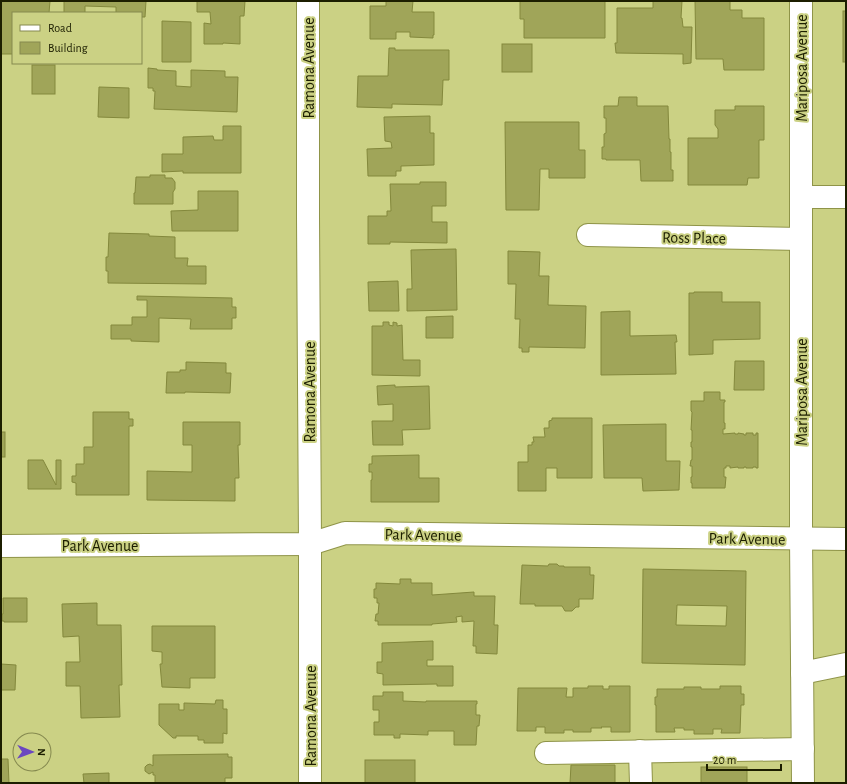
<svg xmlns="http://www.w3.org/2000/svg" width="847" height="784" font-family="'Alegreya Sans',sans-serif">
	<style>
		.building { fill: #a0a559; stroke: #83883c; fill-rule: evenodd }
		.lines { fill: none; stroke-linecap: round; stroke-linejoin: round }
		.minor-casing { stroke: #8f9448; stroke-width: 24 }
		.minor { stroke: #fff; stroke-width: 22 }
		.labels { text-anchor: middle; stroke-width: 4; stroke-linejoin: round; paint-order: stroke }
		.street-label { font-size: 16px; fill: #1c1e00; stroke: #cbd184 }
	</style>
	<rect width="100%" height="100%" fill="#cbd184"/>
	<g class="building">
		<path d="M1 1H50L49 13H13V54H1Z"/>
		<path d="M63 1H146L145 17H141V13H116V7L85 6V13H64V1Z"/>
		<path d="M197 1H245L244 16H240V44L223 43V44H204V23L211 24 210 12H197Z"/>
		<path d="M386 1H413L412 12H434V35H433V38L410 37V32H396V39H370V6H386Z"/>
		<path d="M520 1H605V38H524V19H520Z"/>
		<path d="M653 1H682L681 18H682L683 27H692L691 63 683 64V54L616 53 615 43H617V8H653Z"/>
		<path d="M695 1H730V10H742V18H764V70H724L723 59H696Z"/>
		<rect x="843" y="11" width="3" height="51"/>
		<path d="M162 21 191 22V62H162Z"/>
		<rect x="502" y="44" width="30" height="28"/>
		<path d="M389 48H395V50H449V80H443L442 105 392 104V108L357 107 358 76H388Z"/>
		<rect x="32" y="65" width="23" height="29"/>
		<path d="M148 68 157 69V70L176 71V86L191 87V70L225 71V77H238L237 112 154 109 155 91H153V88H148Z"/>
		<path d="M99 87 129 88V118L98 117Z"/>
		<path d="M619 97H637V106H668L669 139H670V152H671V170H673V181H641L640 160H606V159H602V147H604V134L606 133V118H604V106H618Z"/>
		<path d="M735 106H764V140H759V178H748L747 185H688V138H718V129L715 125V110H735Z"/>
		<path d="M430 116V133H434V165L401 166V171H396V176H368L367 149 392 148 391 142 385 141 384 117Z"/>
		<path d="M505 122H579V150H585V178H549V169H540L539 210H506Z"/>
		<path d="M223 126H241V173H183V171L162 172V154H183V137L213 136 214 140H223Z"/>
		<path d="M150 175H165V178H172L175 182V189L173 192V204H134V193H135L136 177H150Z"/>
		<path d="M420 182H446V206H432V222H447V243L390 242V244H368V216H387V211H391L390 184H420Z"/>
		<path d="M198 191H238V231H172L171 211 198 210Z"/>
		<path d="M109 233 149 234V236L175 237V258H188L187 266H206V284L108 283V271H106V257H108Z"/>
		<path d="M456 249 457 310 407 311V289H412L411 250Z"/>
		<path d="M508 251 540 252 539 276H549L548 305 586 306 585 348 529 347V352H522V348H519L520 319H515L516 284H508Z"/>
		<path d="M398 281 399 311H369L368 282Z"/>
		<path d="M694 292H722V302H760V339L713 340V354L689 355V293H694Z"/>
		<path d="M137 296 232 298V307H236V318H232V329H190L191 319 159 318V342L131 341V339H111V325H132V317H147V300H137Z"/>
		<path d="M630 311V336L676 335 677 342H675L676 374 601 375V312Z"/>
		<path d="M453 316V338H426V317Z"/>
		<path d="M383 322H389V325L393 326V322L397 323V326L402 325 403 360H420V376L372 375V326H383Z"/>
		<path d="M735 361H764V390H734Z"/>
		<path d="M186 362 226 363V373H231L230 393 185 392V393H166L167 372H180V370H186Z"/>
		<path d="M395 385V387L429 386 430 429 402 430 403 445H373L372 421H393V404L378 405 377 386Z"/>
		<path d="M704 392H720V400H725V402H724V423H725V429H723V434L735 433V434H738V433L744 434V435H746V433H753V435H756V433H758V468H756V467H753V468H746V467H744V468H738V467L730 468V466H726V468H724V477H726L725 488H692V483H691V477H692V466H690L691 460H692V447H691V442H692V430H691L692 412 691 411V401H704Z"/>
		<path d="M93 412H129V419H133V426H129V495H76V483L72 482V476H76V464H84V447H93Z"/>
		<path d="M552 418H592V478H557V468H546V491H518V462H528V445H532V442H534L533 437H545L544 428H549V421L552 420Z"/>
		<path d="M183 422H240V445H238L239 478H235V501L147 500V471L192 472V445H183Z"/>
		<path d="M666 424V461H680L679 490 643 491 642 478H604L603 425Z"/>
		<rect x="1" y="432" width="4" height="25"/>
		<path d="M419 455V478H439V502H371V480H372V472H369V464H372V456Z"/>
		<path d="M28 460H43L56 485V460H61V489H28Z"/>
		<path d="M549 564H557L559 566H564V567H590V575H594L593 599H579V607H576L572 611H565L562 606H535V604H520L522 565 548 566Z"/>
		<path d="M643 569 746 571 745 665 642 663ZM677 605 727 606 726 626 676 625Z"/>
		<path d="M400 579H411V583H432V595L474 592V596H495L494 625H498L497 654 476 653V646H473L474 621 462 622V616L456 617 457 622 432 624V625H378V621H375L376 614H378L379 603H377V598H374V589H376V583L400 584Z"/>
		<path d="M3 598H27V622H4V621H2V614H3Z"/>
		<path d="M97 603V625H121L122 685H119L120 717 81 718 80 686H66V662H80L79 636 63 637 62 604Z"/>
		<path d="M152 626H215V678H190V688L162 687 160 664H162V652L152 651Z"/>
		<path d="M433 641V660H427V666H453V686H437V684L383 685V674L377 673V662H382V643Z"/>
		<path d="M1 664 16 665 15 690H1Z"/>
		<path d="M588 686H603V689H609V686H630V732H611V727H601L602 728H591V732H573V730H564V733H545V727H536V731H517L518 688H567L566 697H573V688H588Z"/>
		<path d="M720 686H741V694H744V705H741L740 733H721L722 729H713V734H694V730H684V728H674L675 732H656V705H655V697H657V689H684V687H701V689H720Z"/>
		<path d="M383 692H403V701L426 702V701H477V704H476V715H480L479 726H477L476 745H454V731H428V735L400 734V738H394V735H374V722H379V710H373V696H383Z"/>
		<path d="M216 700H223V709H227V734L223 733V743H204V740H198V736H176V738H173L159 725V704H179V710H184V703L215 704Z"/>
		<path d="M228 754V757H232V778H225V783H155V775H153V772L149 774 145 771V767L147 765 150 764 153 766V755Z"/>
		<path d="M1 759H8L9 783H1Z"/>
		<rect x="365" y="760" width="50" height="23"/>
		<path d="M571 765H615V783H570Z"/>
		<rect x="701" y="767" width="46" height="16"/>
		<path d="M109 773V783H84L83 774Z"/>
	</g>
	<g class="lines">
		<g class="minor-casing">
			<g id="minor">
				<path d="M308 1V217L310 544V783"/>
				<path d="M801 1V538L803 783"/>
				<path d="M801 197H846"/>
				<path d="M588 235 801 239"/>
				<path d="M1 546 310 544 345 533 846 539"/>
				<path d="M802 673 846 664"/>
				<path d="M640 751 641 783"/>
				<path d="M546 753 803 749"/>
			</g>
		</g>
		<use href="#minor" class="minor"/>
	</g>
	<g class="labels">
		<g class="street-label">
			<text transform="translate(308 68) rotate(-90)" y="6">Ramona Avenue</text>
			<text transform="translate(801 68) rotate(-90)" y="6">Mariposa Avenue</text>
			<text transform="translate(694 237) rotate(1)" y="6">Ross Place</text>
			<text transform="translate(309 392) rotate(-90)" y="6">Ramona Avenue</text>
			<text transform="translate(801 392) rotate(-90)" y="6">Mariposa Avenue</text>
			<text transform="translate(423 534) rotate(1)" y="6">Park Avenue</text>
			<text transform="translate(747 538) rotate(1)" y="6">Park Avenue</text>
			<text x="100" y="551">Park Avenue</text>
			<text transform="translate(310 716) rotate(-90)" y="6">Ramona Avenue</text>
		</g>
	</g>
	<rect width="847" height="784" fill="none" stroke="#1c1e00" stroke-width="4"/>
	<rect x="12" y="12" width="130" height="52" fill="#cbd184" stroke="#85894f"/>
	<rect x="20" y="25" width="20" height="6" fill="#ffffff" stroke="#85894f"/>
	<text x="48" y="32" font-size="12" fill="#1c1e00">Road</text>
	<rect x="20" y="42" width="20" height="12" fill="#a0a559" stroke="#85894f"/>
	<text x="48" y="52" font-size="12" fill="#1c1e00">Building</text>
	<g transform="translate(32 752) rotate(91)"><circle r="19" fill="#cbd184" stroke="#85894f"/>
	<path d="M0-3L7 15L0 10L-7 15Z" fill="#6b47c0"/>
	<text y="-6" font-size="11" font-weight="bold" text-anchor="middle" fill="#1c1e00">N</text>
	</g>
	<path d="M707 764v6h74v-6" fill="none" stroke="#1c1e00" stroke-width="2"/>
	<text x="713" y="764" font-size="12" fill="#1c1e00" stroke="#cbd184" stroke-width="3" paint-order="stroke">20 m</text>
</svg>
